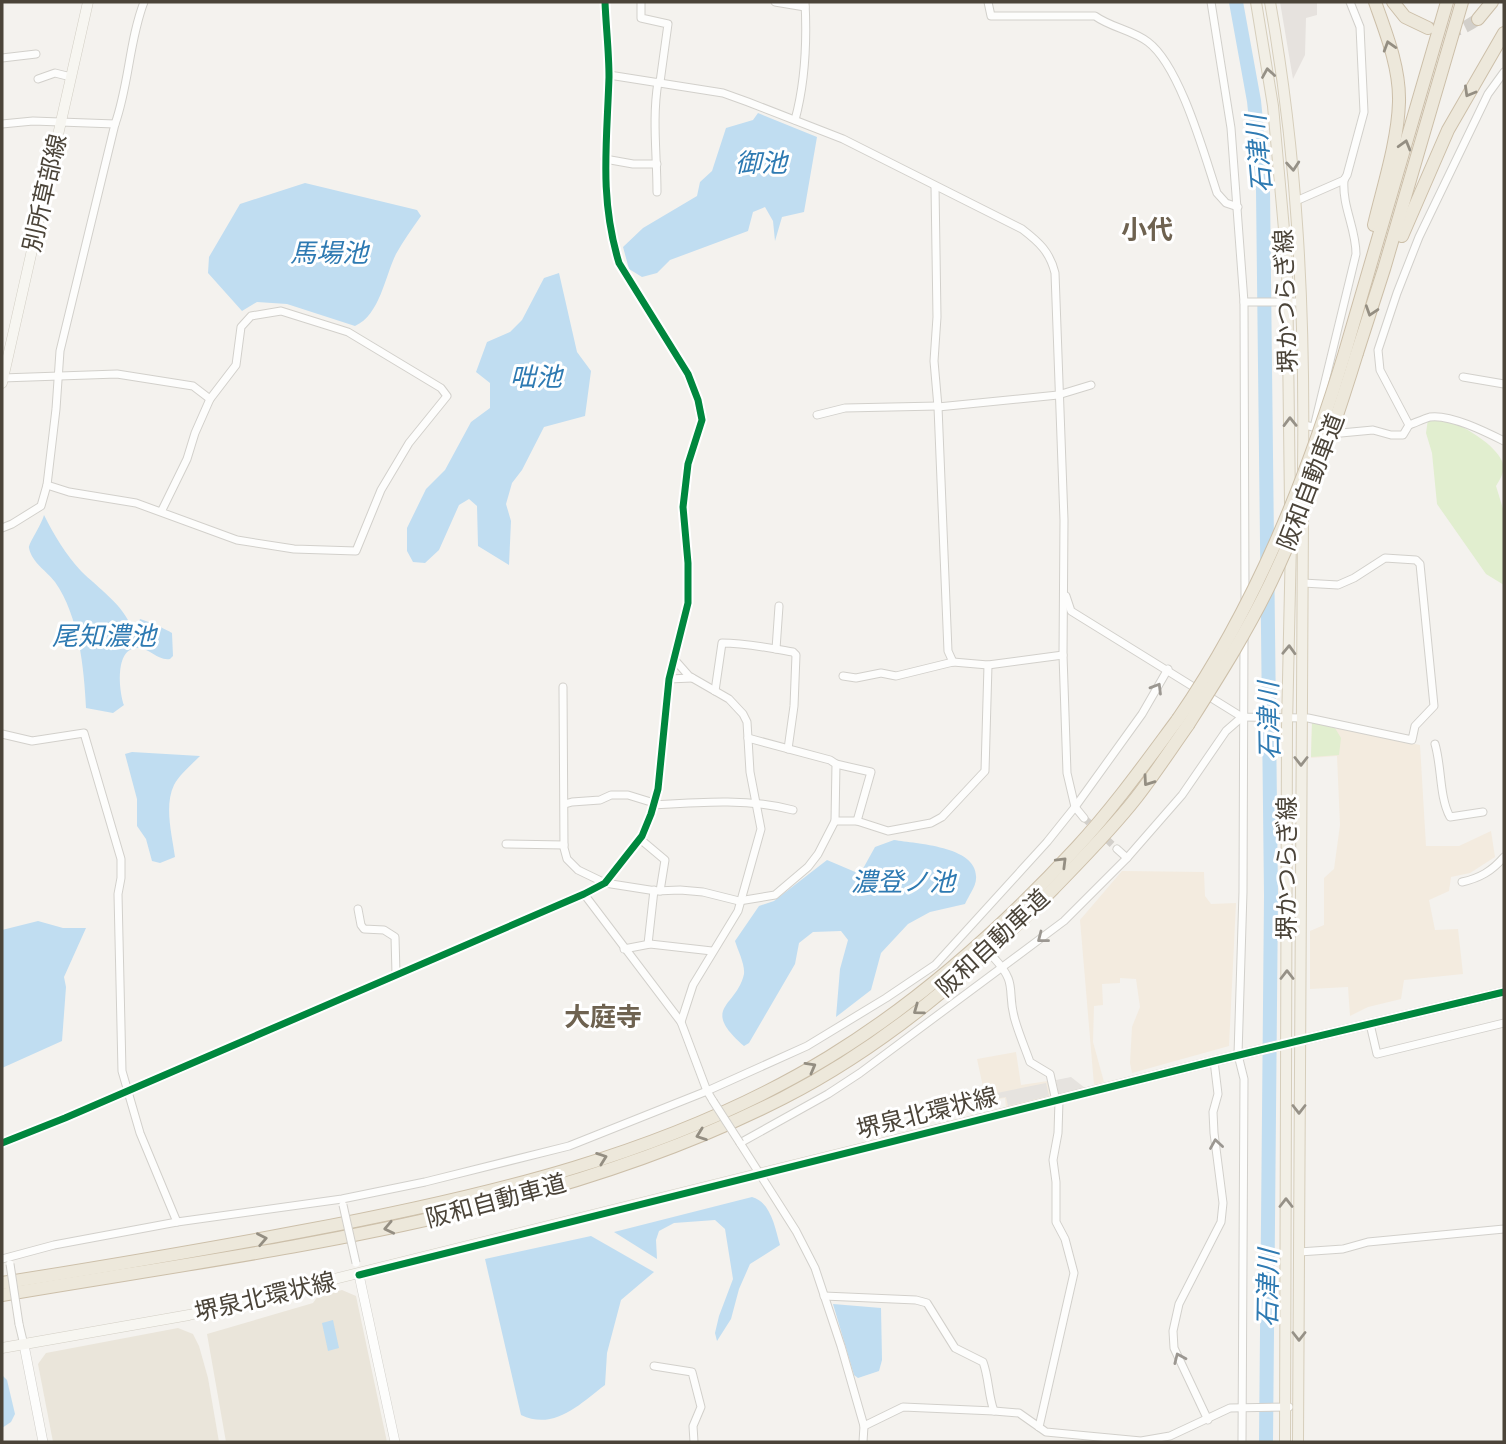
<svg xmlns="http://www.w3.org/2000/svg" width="1506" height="1444" font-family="Overpass,'Noto Sans JP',sans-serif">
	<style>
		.commercial { fill: #f3ebdf }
		.industrial { fill: #e6e2de }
		.education { fill: #eae5da }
		.green { fill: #e1eecf }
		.parking { fill: #e6e3df }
		.water { fill: #c0ddf1 }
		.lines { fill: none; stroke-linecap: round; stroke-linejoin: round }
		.river { stroke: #c0ddf1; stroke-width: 14 }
		.minor-tunnel { stroke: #d2cfca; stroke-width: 7; stroke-dasharray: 7 3.5; stroke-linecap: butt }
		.motorway-tunnel { stroke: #d2cfca; stroke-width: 12; stroke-dasharray: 12 6; stroke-linecap: butt }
		.minor-casing { stroke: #d2d0cb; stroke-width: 9 }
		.tertiary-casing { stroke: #d2d0cb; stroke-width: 10 }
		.secondary-casing { stroke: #d3cfc5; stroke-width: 11 }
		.primary-casing { stroke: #d6cebb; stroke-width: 12 }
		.motorway-casing { stroke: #ccbfa9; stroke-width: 14 }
		.minor { stroke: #fdfdfc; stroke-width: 7 }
		.tertiary { stroke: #fdfdfc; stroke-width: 9 }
		.secondary { stroke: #f7f6f1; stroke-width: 10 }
		.primary { stroke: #f2efe6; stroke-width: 10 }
		.motorway { stroke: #ede8db; stroke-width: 12 }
		.minor-bridge-casing { stroke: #d2d0cb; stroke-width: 9; stroke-linecap: butt }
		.motorway-bridge-casing { stroke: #ccbfa9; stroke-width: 14; stroke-linecap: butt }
		.minor-bridge { stroke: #fdfdfc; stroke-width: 7 }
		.motorway-bridge { stroke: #ede8db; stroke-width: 12 }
		.cycleway-casing { stroke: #fff; stroke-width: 11 }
		.cycleway { stroke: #00873e; stroke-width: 7 }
		.oneway { stroke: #948e82 }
		.oneway2 { stroke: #969187 }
		.oneway3 { stroke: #9b9791 }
		.labels { text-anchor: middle; stroke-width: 6; stroke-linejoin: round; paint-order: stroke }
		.street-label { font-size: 24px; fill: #4b4439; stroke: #fff }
		.water-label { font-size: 26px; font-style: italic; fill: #2e7ab2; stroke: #fff }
		.neighbourhood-label { font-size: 26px; font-weight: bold; fill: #6e6250; stroke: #fff }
	</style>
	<rect width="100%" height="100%" fill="#f4f2ee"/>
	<g class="commercial">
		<path d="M1312 722 1420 745 1426 846H1459L1491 831 1495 857 1470 873 1451 877 1449 891 1429 900 1435 930 1458 929 1463 974 1404 980 1401 999 1368 1007 1350 1016 1348 987 1310 989V931L1324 925V878L1334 869 1340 825 1337 756 1311 758Z"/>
		<path d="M1122 871 1204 872 1205 896 1211 904 1236 903 1229 1046 1132 1073 1130 1063 1132 1027 1140 1007 1136 979 1120 978V983L1102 984 1103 1005 1094 1006 1093 1042 1104 1082 1094 1085 1080 920Z"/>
		<path d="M1016 1052 1021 1085 1048 1081 1051 1097 1006 1108 1005 1098 986 1101 977 1059Z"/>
	</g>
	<path class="industrial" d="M1280 2H1317V15L1306 18 1305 55 1293 79Z"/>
	<g class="education">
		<path d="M342 1290 356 1296 387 1442H226L207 1334 313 1303 318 1296Z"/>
		<path d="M178 1328 193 1334 199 1346 208 1378 219 1442H53L38 1364 46 1353Z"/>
	</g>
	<g class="green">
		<path d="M1428 419C1435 420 1443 421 1450 422 1465 426 1496 446 1502 461 1506 470 1501 478 1496 486L1504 512V585L1486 574 1437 504 1432 453 1426 433Z"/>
		<path d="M1312 722 1335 728 1341 738 1339 755 1311 757Z"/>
	</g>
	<g class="parking">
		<path d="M1071 1077 1085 1088 1059 1095 1056 1080Z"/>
		<path d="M1046 1083 1049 1096 1008 1106 1006 1097 988 1100 987 1095Z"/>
	</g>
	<g class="water">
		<path d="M758 113 817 137 804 212 782 217 775 241 773 221 765 207 753 212 748 231 670 260 657 273 642 277 629 269 623 247 643 228 697 196 700 182 712 171 726 128 753 120Z"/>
		<path d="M305 183 417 210 421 216C412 229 403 241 396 254 385 276 380 315 355 326L287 304 257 302 242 311 208 273 209 257 240 204Z"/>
		<path d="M559 273 577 352 591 371 585 416 544 427 522 470 512 483 506 504 511 521 509 565 478 546 477 506 469 499 459 505 439 550 425 563 413 562 407 551V528L426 489 445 470 471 422 490 408V383L476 372 487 342 510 332 522 320 544 278Z"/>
		<path d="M44 515C54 535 66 555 81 571 98 588 124 605 132 629H136L140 619C147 621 166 629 172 633L173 656 170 659C158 661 151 649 139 648 114 646 119 691 124 705L113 713 86 708C84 668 79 616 55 582 47 571 32 563 29 548 28 544 41 526 44 515Z"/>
		<path d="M132 752 200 756C191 765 180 774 174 785 164 806 172 835 175 857L160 863 152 861 146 839 137 826V799L125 754Z"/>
		<path d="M894 840C917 844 979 846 976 879 976 886 968 897 965 904L930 912 908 924 881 953 871 990 836 1017 840 969 848 940 841 931 813 932 799 943 795 964 749 1043 744 1046C699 1007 737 1007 744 974 745 964 738 951 735 941L759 906 774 901 827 860 860 874 875 847Z"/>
		<path d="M38 921 63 928H86L64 977 66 987 62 1041 2 1068V930Z"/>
		<path d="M752 1197C771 1202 775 1228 780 1245L750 1264 739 1289 731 1319 717 1341 715 1333 719 1316 733 1279 725 1229 715 1220 674 1223 659 1231 656 1240 657 1259 614 1232Z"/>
		<path d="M591 1236 654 1272 621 1300 607 1353 605 1385C580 1404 554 1431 521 1415L485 1259Z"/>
		<path d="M833 1304 881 1308 882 1360 879 1371 858 1378 854 1375Z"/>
		<path d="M333 1320 339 1348 328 1351 322 1323Z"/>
		<path d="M2 1375 7 1380 15 1414 11 1422 2 1428Z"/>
	</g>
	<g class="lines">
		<path class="river" d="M1236 2 1254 101 1263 190 1271 895 1266 1442"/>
		<path class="minor-tunnel" d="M1084 818 1117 849"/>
		<path class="motorway-tunnel" d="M1430 28C1450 34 1461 31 1478 19"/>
		<g class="minor-casing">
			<g id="minor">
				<path d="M641 2V18L668 24 660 82"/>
				<path d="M775 2 805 7"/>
				<path d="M988 2 991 16H1095C1112 28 1132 30 1148 42 1180 66 1204 154 1217 193L1226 203 1238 207"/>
				<path d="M1211 2 1231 128 1244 302 1245 601"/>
				<path d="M2 58 36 54"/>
				<path d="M609 75 723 93 748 102 843 139 1022 229C1039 242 1050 252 1055 273L1064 520 1063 655 1067 773 1075 807 1084 818"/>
				<path d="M38 79 55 73 71 77"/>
				<path d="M795 120C805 83 807 40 805 2"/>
				<path d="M2 124 33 121 115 124"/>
				<path d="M605 159 633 164H657"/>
				<path d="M935 186 937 317 934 361 938 407 948 651 953 662"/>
				<path d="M657 192C657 155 652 119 658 82"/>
				<path d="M1296 201 1344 180 1347 175 1364 112 1360 27 1350 2"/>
				<path d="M1244 302H1301"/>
				<path d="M1463 377 1504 384"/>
				<path d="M2 378 117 374 193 386 210 399"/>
				<path d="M938 407 1058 395 1091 385"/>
				<path d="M817 415 845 408 938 406"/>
				<path d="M1304 425 1341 433 1373 430 1391 435H1403L1409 425 1380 370 1378 350 1397 293 1419 237 1488 94 1504 72"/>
				<path d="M1409 425C1415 423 1423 419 1430 417 1450 414 1486 432 1504 441"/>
				<path d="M1314 427 1356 254C1356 228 1342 207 1344 180"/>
				<path d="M47 485 69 492 136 503 237 540 294 549 356 551 381 490 409 443 447 396 441 388 348 332 281 311 251 316 241 327 236 365 210 399 195 433 187 459 162 510"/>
				<path d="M2 528 12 524 41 506 47 485 56 409 60 351 115 124C129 85 129 41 144 2"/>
				<path d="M1066 596 1071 611 1242 717 1308 718 1412 740 1415 726 1434 706 1420 564 1416 560 1385 558 1354 578 1338 585 1303 583"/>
				<path d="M776 649 779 606"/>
				<path d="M674 659 689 676 729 699 743 714 747 722 750 772 761 829 738 911 693 985 681 1022"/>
				<path d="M843 676 856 678 881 673 896 676 953 662 988 665 1063 655"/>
				<path d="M669 679 692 678"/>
				<path d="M563 687 564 848 567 859 578 870 605 883 656 891 680 890 703 892 739 901 775 895 808 867 818 854 835 821 836 764 830 760 748 738"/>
				<path d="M715 691 722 643C745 643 770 648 793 652L796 655 794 706 788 749"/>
				<path d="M2 734 32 741 84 733 121 859V878L118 894 122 1071 140 1133 177 1222"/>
				<path d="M1435 744C1442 768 1439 796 1450 817L1483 812"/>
				<path d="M836 764 871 772 857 821"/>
				<path d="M565 804 572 802 600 800 611 795H628L654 803"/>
				<path d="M653 805C700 802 748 798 793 810"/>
				<path d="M835 821H857L888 831 931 823 942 817 985 771 988 665"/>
				<path d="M640 839 665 860 660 891"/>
				<path d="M506 844 564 845"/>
				<path d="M1117 849 1127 858"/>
				<path d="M1462 882C1480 878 1492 871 1504 857"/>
				<path d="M584 894 681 1022 707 1091 713 1101"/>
				<path d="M358 909 361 925 364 929 384 930 395 937 396 974"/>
				<path d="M648 944 654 890"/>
				<path d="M624 949 650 944 712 951"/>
				<path d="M994 958C1019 985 1006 990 1015 1020 1019 1034 1025 1048 1030 1062L1050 1074 1056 1101"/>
				<path d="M1370 1024 1377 1054 1504 1023"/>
				<path d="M2 1143 65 1118 584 894 605 883 642 836 651 814 658 789 669 679 688 603V563L683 507 688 464 702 420 698 400 688 374 619 263C599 197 607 143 609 77 609 52 606 27 605 2"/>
				<path d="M1299 1252 1343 1249 1368 1242 1504 1229"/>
				<path d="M2 1259 54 1245 177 1222 342 1199 425 1182 569 1146 707 1091 807 1046 886 998 935 965 1047 842 1075 807 1142 714 1168 669"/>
				<path d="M824 1296 916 1300 927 1303 955 1348 983 1362C989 1378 988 1395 994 1411"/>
				<path d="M19 1324 24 1345"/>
				<path d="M654 1366 692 1372 701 1407 693 1426 694 1442"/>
				<path d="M1208 1420 1174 1348 1173 1331 1179 1304 1221 1222 1223 1203 1214 1133 1213 1112 1218 1094 1214 1061"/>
				<path d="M864 1426 903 1407 994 1411 1019 1413 1046 1432 1141 1441 1170 1436 1230 1408 1289 1407"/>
				<path d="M1039 1427 1074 1273 1065 1239 1056 1222V1182L1053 1160 1058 1133 1059 1100"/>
				<path d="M863 1442 864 1426 841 1346 815 1268 796 1231 740 1143 828 1094 860 1073 1064 921 1127 858 1182 795 1226 731 1242 717"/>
				<path d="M1242 1442 1244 1079 1238 1055 1243 892 1244 637"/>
			</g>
		</g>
		<g class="tertiary-casing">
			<g id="tertiary">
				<path d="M359 1275 395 1442"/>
				<path d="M24 1345 43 1442"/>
			</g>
		</g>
		<g class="secondary-casing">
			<g id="secondary">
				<path d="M2 383 88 2"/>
				<path d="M2 1348 189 1315 1214 1061 1504 992"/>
			</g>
		</g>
		<g class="primary-casing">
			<g id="primary">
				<path d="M1256 2 1273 106 1287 263 1290 505"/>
				<path d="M1270 2C1298 157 1305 312 1303 469"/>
				<path d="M1285 1442 1287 726 1291 542"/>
				<path d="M1298 1442 1303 513"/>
			</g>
		</g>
		<g class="motorway-casing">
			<g id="motorway">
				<path d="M1393 2 1405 17 1428 28"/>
				<path d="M1478 19 1492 2"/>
				<path d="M1374 225C1383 187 1398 141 1399 102 1400 68 1386 33 1375 2"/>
				<path d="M1402 236 1448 130 1504 33"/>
				<path d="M1345 352 1447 2"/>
				<path d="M1357 353 1384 269 1462 2"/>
				<path d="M2 1283C102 1267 203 1250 303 1231 484 1197 670 1154 829 1057 922 1000 1004 926 1077 847 1114 807 1146 762 1178 719"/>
				<path d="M2 1295C264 1250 543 1220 783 1098 885 1046 973 970 1053 889 1081 860 1111 830 1136 798 1154 775 1171 749 1188 725"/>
			</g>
		</g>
		<use href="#minor" class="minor"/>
		<use href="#tertiary" class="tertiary"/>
		<use href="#secondary" class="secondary"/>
		<use href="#primary" class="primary"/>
		<use href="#motorway" class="motorway"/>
		<g class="minor-bridge-casing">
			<g id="minor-bridge">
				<path d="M713 1101 740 1143"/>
				<path d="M343 1205 356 1263"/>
				<path d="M10 1264 19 1324"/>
			</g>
		</g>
		<g class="motorway-bridge-casing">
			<g id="motorway-bridge">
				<path d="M1178 719C1255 607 1306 481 1345 352"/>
				<path d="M1188 725C1217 679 1247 632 1271 582 1306 509 1333 431 1357 353"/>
			</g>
		</g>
		<use href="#minor-bridge" class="minor-bridge"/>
		<use href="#motorway-bridge" class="motorway-bridge"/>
		<g class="cycleway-casing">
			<g id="cycleway">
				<path d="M2 1143 65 1118 584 894 605 883 642 836 651 814 658 789 669 679 688 603V563L683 507 688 464 702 420 698 400 688 374 619 263C599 197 607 143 609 77 609 52 606 27 605 2"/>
				<path d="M359 1275 1214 1061 1504 992"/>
			</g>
		</g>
		<use href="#cycleway" class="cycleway"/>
	</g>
	<defs><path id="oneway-chevron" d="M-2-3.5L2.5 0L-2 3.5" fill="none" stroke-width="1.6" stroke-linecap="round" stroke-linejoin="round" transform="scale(1.75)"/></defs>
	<g class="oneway">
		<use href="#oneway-chevron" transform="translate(1389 46) rotate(-107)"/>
		<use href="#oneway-chevron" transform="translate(1469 92) rotate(120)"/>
		<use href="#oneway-chevron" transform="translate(1405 145) rotate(-74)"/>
		<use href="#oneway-chevron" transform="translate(1371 311) rotate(108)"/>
		<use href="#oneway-chevron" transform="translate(1148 781) rotate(125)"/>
		<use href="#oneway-chevron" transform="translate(1062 862) rotate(-45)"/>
		<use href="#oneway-chevron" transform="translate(918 1010) rotate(144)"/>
		<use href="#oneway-chevron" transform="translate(811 1067) rotate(-29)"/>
		<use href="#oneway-chevron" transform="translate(701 1135) rotate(160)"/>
		<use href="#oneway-chevron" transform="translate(602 1158) rotate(-20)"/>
		<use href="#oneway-chevron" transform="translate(389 1228) rotate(168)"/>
		<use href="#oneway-chevron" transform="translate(262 1239) rotate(-11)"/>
	</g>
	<g class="oneway2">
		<use href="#oneway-chevron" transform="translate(1268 73) rotate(-99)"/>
		<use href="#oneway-chevron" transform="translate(1293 166) rotate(85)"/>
		<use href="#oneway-chevron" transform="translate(1290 422) rotate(-91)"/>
		<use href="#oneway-chevron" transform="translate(1289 650) rotate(-88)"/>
		<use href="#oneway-chevron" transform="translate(1301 761) rotate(90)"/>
		<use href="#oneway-chevron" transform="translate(1287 975) rotate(-90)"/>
		<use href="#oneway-chevron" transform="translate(1299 1109) rotate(90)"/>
		<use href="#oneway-chevron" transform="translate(1286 1203) rotate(-90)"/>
		<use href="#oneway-chevron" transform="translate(1299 1336) rotate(90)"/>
	</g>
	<g class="oneway3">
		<use href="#oneway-chevron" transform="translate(1157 688) rotate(-59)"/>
		<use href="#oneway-chevron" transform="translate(1042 938) rotate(142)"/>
		<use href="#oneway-chevron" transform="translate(1216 1144) rotate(-99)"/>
		<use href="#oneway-chevron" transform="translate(1179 1358) rotate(-114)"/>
	</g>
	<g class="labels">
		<g class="street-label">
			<text transform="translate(45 193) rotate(-77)" y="8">別所草部線</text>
			<text transform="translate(1286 301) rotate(-92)" y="8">堺かつらぎ線</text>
			<text transform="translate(1311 482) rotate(-69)" y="8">阪和自動車道</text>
			<text transform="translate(1287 868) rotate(-90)" y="8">堺かつらぎ線</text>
			<text transform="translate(993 943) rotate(-43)" y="8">阪和自動車道</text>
			<text transform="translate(927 1113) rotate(-14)" y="8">堺泉北環状線</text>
			<text transform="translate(496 1201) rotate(-15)" y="8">阪和自動車道</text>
			<text transform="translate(265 1297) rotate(-13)" y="8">堺泉北環状線</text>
		</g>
		<g class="water-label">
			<text transform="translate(1259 154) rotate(-95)" y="9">石津川</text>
			<text x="761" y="172">御池</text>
			<text x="329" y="262">馬場池</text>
			<text x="536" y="386">咄池</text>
			<text x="104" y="645">尾知濃池</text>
			<text transform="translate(1269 721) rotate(-91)" y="9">石津川</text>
			<text x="903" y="891">濃登ノ池</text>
			<text transform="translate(1268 1288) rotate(-89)" y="9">石津川</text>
		</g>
		<g class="neighbourhood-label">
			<text x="1147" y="239">小代</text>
			<text x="603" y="1026">大庭寺</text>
		</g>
	</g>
	<rect width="1506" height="1444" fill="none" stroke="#4b4439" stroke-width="7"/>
</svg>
